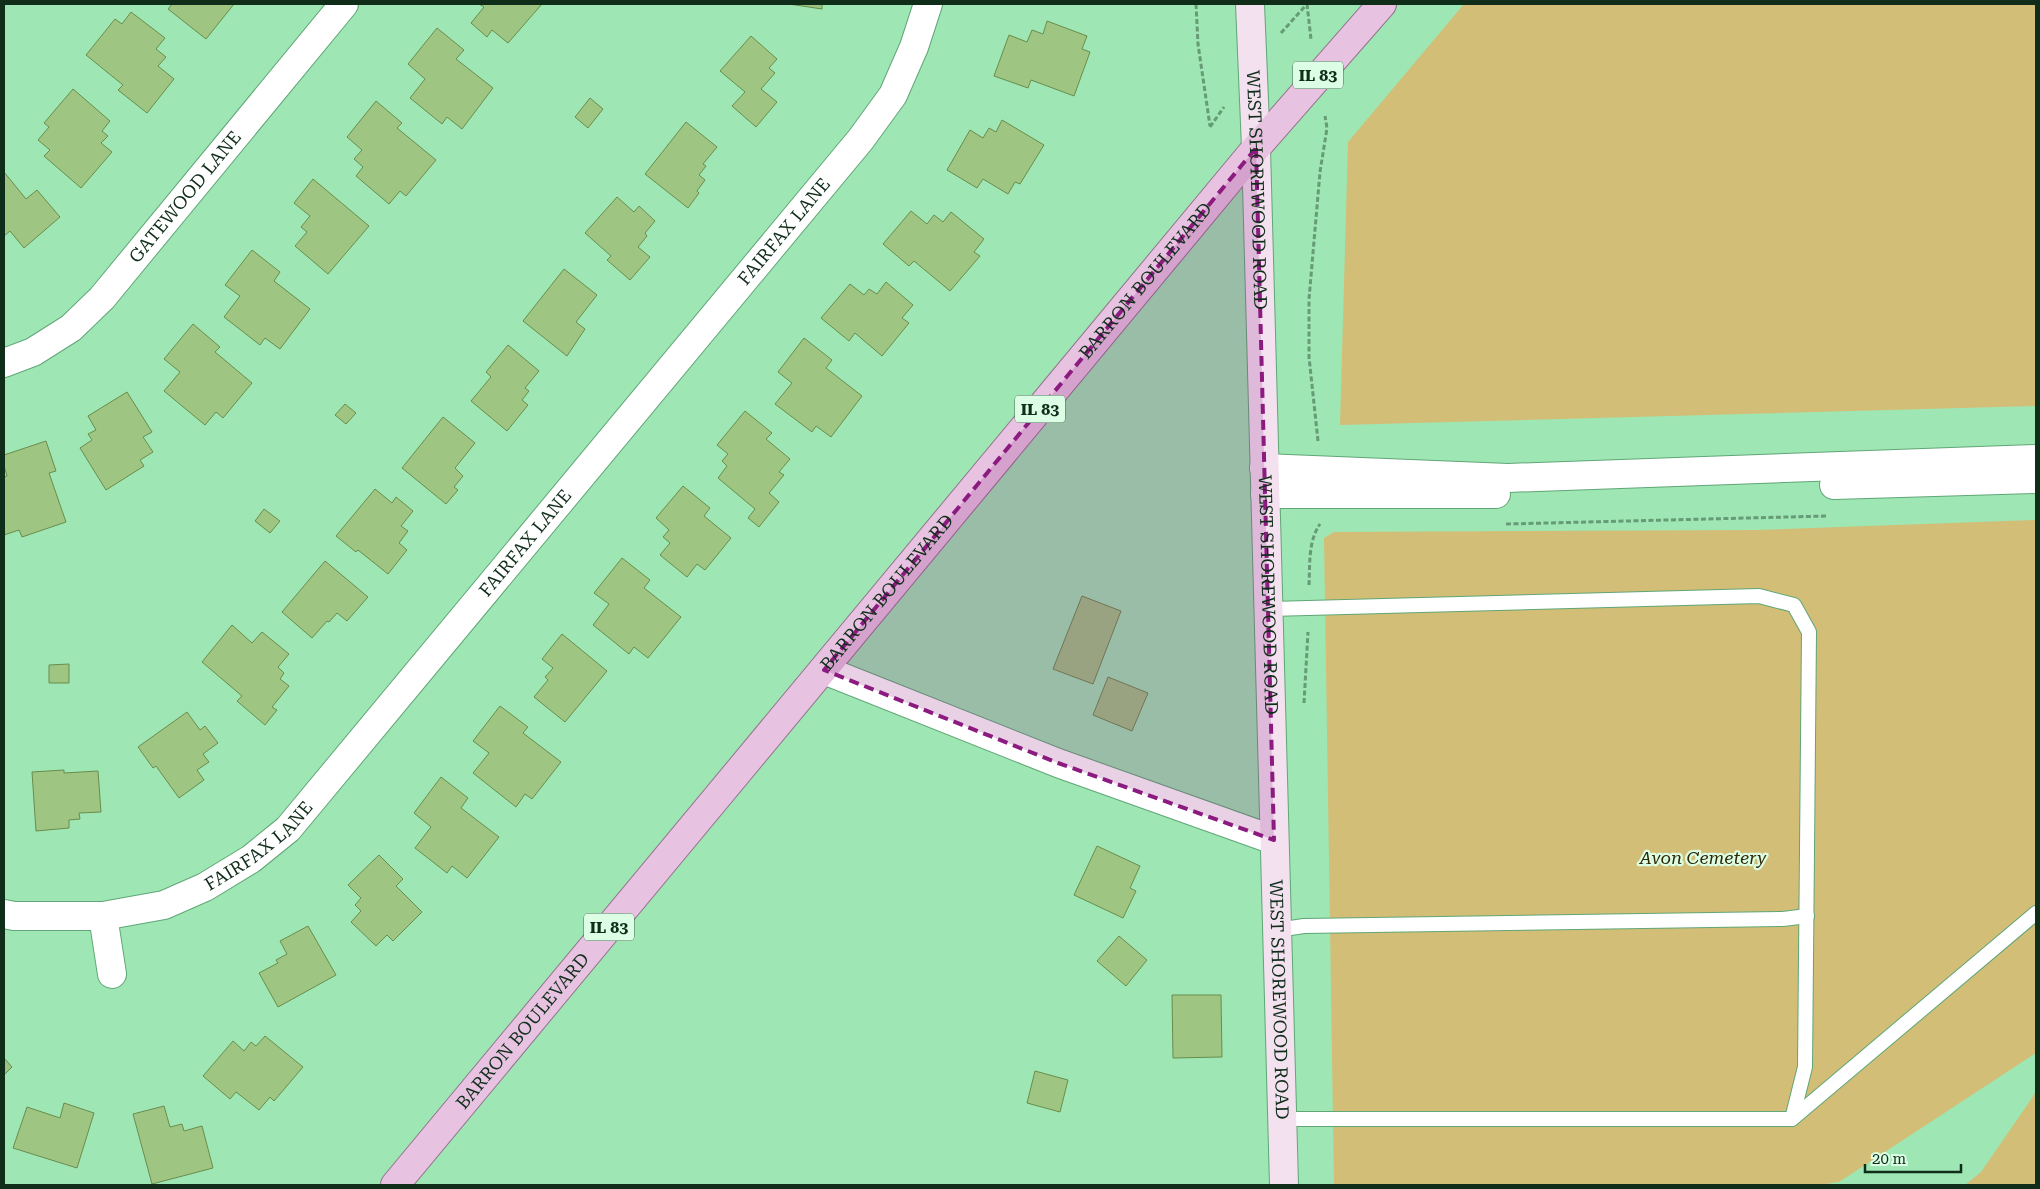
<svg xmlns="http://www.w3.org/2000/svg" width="2040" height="1189" font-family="'Roboto Serif',serif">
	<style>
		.green { fill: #d3be77 }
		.building { fill: #9ec682; stroke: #688d4c }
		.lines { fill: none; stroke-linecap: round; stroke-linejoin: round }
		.service-casing { stroke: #60a677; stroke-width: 16 }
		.minor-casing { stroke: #60a677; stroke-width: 30 }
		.tertiary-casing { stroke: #60a677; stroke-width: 30 }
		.secondary-casing { stroke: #60a677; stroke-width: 30 }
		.primary-casing { stroke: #93748e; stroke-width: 30 }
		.path { stroke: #659b75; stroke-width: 3; stroke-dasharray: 5 2.5; stroke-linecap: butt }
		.service { stroke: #fff; stroke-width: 14 }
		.minor { stroke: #fff; stroke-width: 28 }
		.tertiary { stroke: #fff; stroke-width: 28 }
		.secondary { stroke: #f4e1f0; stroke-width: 28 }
		.primary { stroke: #e8c3e1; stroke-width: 28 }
		.marked { fill: #8b1b7f; fill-opacity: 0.2; stroke: #8b1b7f; stroke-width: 4; stroke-dasharray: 10 6; stroke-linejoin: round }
		.labels { text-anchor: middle; stroke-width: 4.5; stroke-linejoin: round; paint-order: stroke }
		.shield { fill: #dbfee4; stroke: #4d6c57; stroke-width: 1 }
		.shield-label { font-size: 16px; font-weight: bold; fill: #102d1a }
		.street-label { font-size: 18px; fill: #102d1a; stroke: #dbfee4 }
		.park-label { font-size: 18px; font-style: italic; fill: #322806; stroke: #dbfee4 }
	</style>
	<rect width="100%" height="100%" fill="#9ee6b3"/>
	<g class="green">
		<path d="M1464 4H2036V406L1340 425 1348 142Z"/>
		<path d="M2036 520V1053L1839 1182 1819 1185H1334L1324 538 1334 532 1757 530Z"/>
		<path d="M2036 1092V1185H1965L1981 1172Z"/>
	</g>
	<g class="building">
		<path d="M172 4H234L206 39 168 9Z"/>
		<path d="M479 4H542L508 43 492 30 487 37 471 23 484 7Z"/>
		<path d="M789 4H822V9Z"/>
		<path d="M131 12 165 38 156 49 166 57 158 66 174 79 147 113 118 90 123 85 86 55 115 19 122 24Z"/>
		<path d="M1047 21 1087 36 1082 49 1090 52 1074 96 1031 80 1028 88 994 76 1009 35 1027 42 1032 30 1043 34Z"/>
		<path d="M437 28 464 50 456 59 493 88 462 129 447 117 442 124 410 98 425 79 408 64Z"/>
		<path d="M751 36 777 59 769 68 775 73 761 89 777 102 756 127 732 106 745 92 720 71Z"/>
		<path d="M73 89 110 121 102 131 108 136 101 143 112 152 81 188 44 156 50 150 38 140 49 127 44 123Z"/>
		<path d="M590 98 603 109 588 128 575 117Z"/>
		<path d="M376 101 402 123 397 128 436 160 406 196 400 191 389 204 356 176 363 167 354 159 362 150 347 137Z"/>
		<path d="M1002 120 1044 145 1020 184 1015 182 1008 194 983 179 977 188 947 170 970 130 983 138 989 128 996 132Z"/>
		<path d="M686 122 717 147 703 164 706 166 699 175 705 180 697 191 699 193 688 208 645 174Z"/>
		<path d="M4 172 26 199 37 190 60 217 24 248 10 231 4 236Z"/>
		<path d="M313 179 369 226 328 274 295 246 307 232 301 227 310 216 294 203Z"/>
		<path d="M617 197 634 212 639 206 655 221 645 233 647 236 638 247 650 257 630 280 607 260 611 256 585 233Z"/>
		<path d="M911 211 927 224 934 215 943 222 951 212 984 239 974 252 980 256 950 291 914 261 909 266 883 244Z"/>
		<path d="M252 250 280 272 274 281 310 309 280 349 265 338 260 345 224 317 240 296 225 285Z"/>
		<path d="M564 269 597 295 576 322 585 329 567 356 523 321Z"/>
		<path d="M886 282 913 305 902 318 909 323 882 356 855 333 849 341 821 318 850 284 864 295 869 289 877 294Z"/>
		<path d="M193 324 220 347 215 352 252 383 223 418 216 412 205 425 164 391 180 372 164 359Z"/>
		<path d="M804 338 832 360 826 368 862 396 831 437 816 426 812 432 775 404 792 383 778 372Z"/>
		<path d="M508 345 539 371 525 388 529 391 522 400 528 405 507 431 471 401 491 377 486 372Z"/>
		<path d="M127 392 152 432 143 437 153 452 140 460 144 466 106 490 80 448 92 440 88 434 96 430 88 416Z"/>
		<path d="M345 404 356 413 346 424 335 415Z"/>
		<path d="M745 411 772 433 766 439 790 459 779 472 784 475 769 493 779 502 759 527 748 518 755 509 718 478 727 466 722 461 728 454 717 445Z"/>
		<path d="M443 417 475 443 455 468 463 476 454 487 458 490 446 504 402 468Z"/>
		<path d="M46 441 56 471 49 473 66 522 22 537 19 530 4 535V477L7 476 4 466V455Z"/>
		<path d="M683 486 710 508 704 516 731 538 705 570 697 564 687 577 660 555 670 543 663 537 669 530 656 518Z"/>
		<path d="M375 489 392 503 396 497 413 511 401 526 408 531 399 543 407 550 388 574 358 550 356 552 336 536Z"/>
		<path d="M264 509 280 521 270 533 255 521Z"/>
		<path d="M622 558 650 580 644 588 681 617 648 658 634 647 629 654 593 625 609 604 594 593Z"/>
		<path d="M325 561 368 597 347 621 337 613 329 622 327 621 312 638 282 612Z"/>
		<path d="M1082 596 1121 611 1093 684 1053 669Z"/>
		<path d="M232 625 252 643 262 632 289 654 278 667 284 673 280 679 289 686 272 707 277 710 265 725 237 701 242 696 202 662Z"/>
		<path d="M562 634 607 671 565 722 534 697 548 680 545 677 553 668 542 659Z"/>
		<path d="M69 664V683H49V665Z"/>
		<path d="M1108 677 1148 693 1132 731 1093 715Z"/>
		<path d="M500 706 528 727 523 733 561 762 532 799 525 794 516 807 473 773 489 753 473 741Z"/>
		<path d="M187 712 200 730 205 726 218 743 203 754 209 762 197 770 204 780 179 798 156 766 153 768 138 747Z"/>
		<path d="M64 770V773L98 771 101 812 79 813 80 819 69 820V828L36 831 32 772Z"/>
		<path d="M441 777 468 798 461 808 499 837 467 878 452 866 447 873 415 848 431 827 414 813Z"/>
		<path d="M1097 846 1140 866 1130 888 1136 891 1123 918 1074 895Z"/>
		<path d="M379 855 403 879 396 886 422 912 393 941 387 935 376 946 351 922 361 911 355 905 361 898 348 885Z"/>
		<path d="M308 926 336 975 278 1007 259 973 278 963 276 960 287 954 280 941Z"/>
		<path d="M1119 936 1147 960 1126 986 1097 961Z"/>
		<path d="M1172 995H1221L1222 1057 1173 1058Z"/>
		<path d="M265 1036 303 1067 274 1101 270 1097 259 1110 236 1092 230 1099 203 1076 233 1041 244 1051 251 1042 256 1046Z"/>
		<path d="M4 1058 12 1067 4 1075Z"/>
		<path d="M1035 1071 1068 1080 1060 1112 1027 1103Z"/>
		<path d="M64 1103 94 1113 77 1168 13 1148 27 1107 60 1118Z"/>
		<path d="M164 1106 170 1127 182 1124 184 1131 202 1126 213 1168 152 1184 133 1114Z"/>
	</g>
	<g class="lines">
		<g class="service-casing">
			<g id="service">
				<path d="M1268 609 1759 596 1794 605 1809 632 1805 1067 1792 1119"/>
				<path d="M1277 930 1304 926 1783 919 1807 916"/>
				<path d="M1282 1119H1792L2036 913"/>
			</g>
		</g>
		<g class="minor-casing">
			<g id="minor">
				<path id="s1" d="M4 363 33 352 71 328 102 298 344 4"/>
				<path d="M824 670 1058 763 1274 840"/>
				<path id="s2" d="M4 914 14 916H103L164 905 205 887 251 859 288 829 861 139 893 95 914 47 928 4"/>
				<path d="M103 916 112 974"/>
			</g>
		</g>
		<g class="tertiary-casing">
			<g id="tertiary">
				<path d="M1264 468 1508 478 2036 459"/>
				<path d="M1834 485 2036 479"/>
				<path d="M1265 494H1496"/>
			</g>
		</g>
		<g class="secondary-casing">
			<g id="secondary">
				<path id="s3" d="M1250 4 1256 148 1284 1185"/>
			</g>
		</g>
		<g class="primary-casing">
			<g id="primary">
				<path id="s4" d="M395 1185 1256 148 1382 4"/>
			</g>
		</g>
		<g class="path">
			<path d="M1196 4 1198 44 1210 126"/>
			<path d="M1307 4 1311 39"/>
			<path d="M1281 33 1307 4"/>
			<path d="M1210 127 1224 107"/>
			<path d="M1318 441 1309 357V299L1320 172 1327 128 1325 116"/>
			<path d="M1506 524 1827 516"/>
			<path d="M1309 585C1310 565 1308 541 1320 524"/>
			<path d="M1304 703 1308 632"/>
		</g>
		<use href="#service" class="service"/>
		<use href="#minor" class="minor"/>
		<use href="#tertiary" class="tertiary"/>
		<use href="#secondary" class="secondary"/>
		<use href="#primary" class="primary"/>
	</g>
	<path class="marked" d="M1256 148 1274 840 1058 763 824 670Z"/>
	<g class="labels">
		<g class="shield">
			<rect x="1293" y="61.5" width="50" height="27" rx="4"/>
			<rect x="1015" y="395.5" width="50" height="27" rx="4"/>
			<rect x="584" y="913.5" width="50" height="27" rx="4"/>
		</g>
		<g class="shield-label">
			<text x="1318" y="81">IL 83</text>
			<text x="1040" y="415">IL 83</text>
			<text x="609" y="933">IL 83</text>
		</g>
		<g class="street-label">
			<text dy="6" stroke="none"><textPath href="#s3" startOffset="186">WEST SHOREWOOD ROAD</textPath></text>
			<text dy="6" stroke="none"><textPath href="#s1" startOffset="250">GATEWOOD LANE</textPath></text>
			<text dy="6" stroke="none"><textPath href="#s2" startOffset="1084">FAIRFAX LANE</textPath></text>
			<text dy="6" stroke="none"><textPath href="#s4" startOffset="1175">BARRON BOULEVARD</textPath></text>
			<text dy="6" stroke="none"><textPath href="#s2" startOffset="679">FAIRFAX LANE</textPath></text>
			<text dy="6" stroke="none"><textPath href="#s4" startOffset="770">BARRON BOULEVARD</textPath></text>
			<text dy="6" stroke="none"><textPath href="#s3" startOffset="591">WEST SHOREWOOD ROAD</textPath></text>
			<text dy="6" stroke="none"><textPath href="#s2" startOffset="274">FAIRFAX LANE</textPath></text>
			<text dy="6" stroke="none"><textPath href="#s3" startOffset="996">WEST SHOREWOOD ROAD</textPath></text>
			<text dy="6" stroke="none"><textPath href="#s4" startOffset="200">BARRON BOULEVARD</textPath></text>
		</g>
		<g class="park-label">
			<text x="1703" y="864">Avon Cemetery</text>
		</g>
	</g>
	<rect width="2040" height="1189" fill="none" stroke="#102d1a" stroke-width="10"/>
	<path d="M1865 1164v8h96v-8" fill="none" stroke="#102d1a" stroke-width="2.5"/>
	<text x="1872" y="1164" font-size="15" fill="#102d1a" stroke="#dbfee4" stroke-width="4" paint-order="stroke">20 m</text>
</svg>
